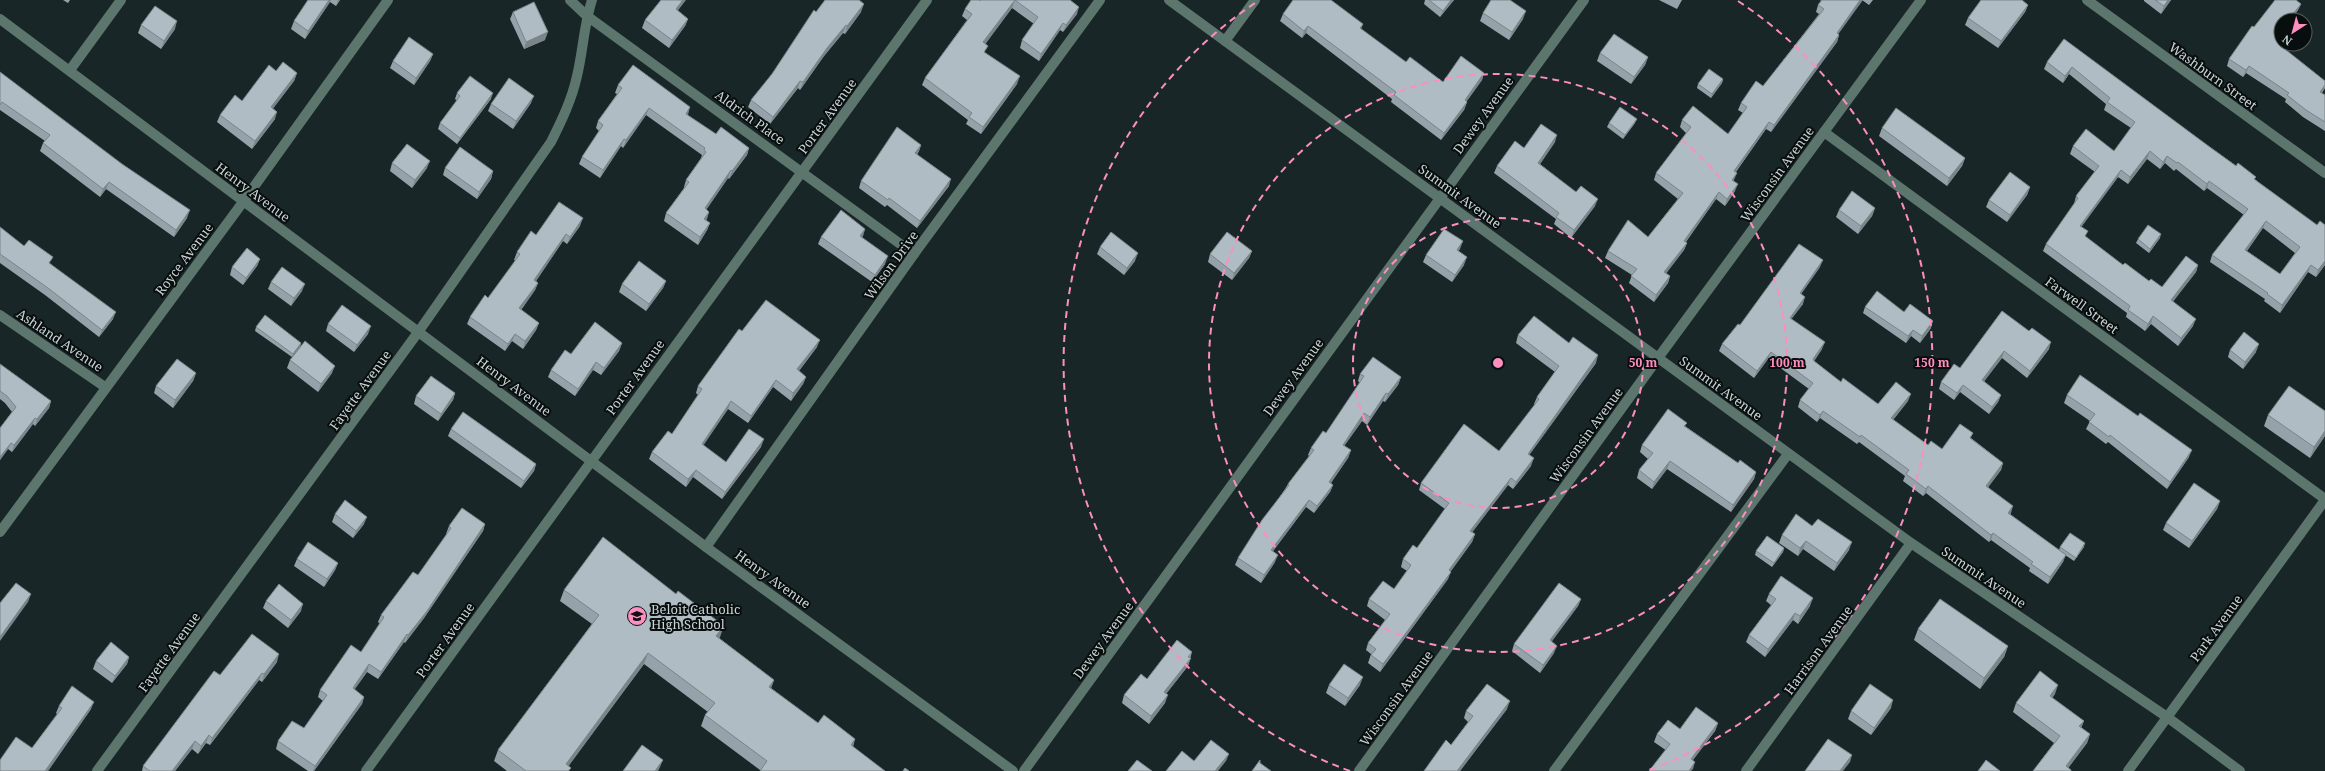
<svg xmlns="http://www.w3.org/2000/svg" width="2325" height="771" font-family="'Noto Serif',serif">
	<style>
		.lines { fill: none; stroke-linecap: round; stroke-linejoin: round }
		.minor { stroke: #5c766e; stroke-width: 10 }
		.wall { fill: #96a2a9; fill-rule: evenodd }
		.shaded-wall { fill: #7a8489 }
		.building { fill: #afbcc4; stroke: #7a8489; fill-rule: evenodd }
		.ring { fill: none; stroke: #fd8ebf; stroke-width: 2; stroke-dasharray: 7 5 }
		.labels { text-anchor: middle; stroke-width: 4; stroke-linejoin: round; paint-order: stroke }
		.street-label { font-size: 13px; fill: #cbd4d4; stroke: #080e0e }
		.poi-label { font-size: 13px; fill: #cbd4d4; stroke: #080e0e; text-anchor: start }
		.centre { fill: #fd8ebf; stroke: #080e0e; stroke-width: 2 }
		.ring-label { font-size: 12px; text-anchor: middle; font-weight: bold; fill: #fd8ebf; stroke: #080e0e; stroke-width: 4; stroke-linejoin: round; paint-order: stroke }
	</style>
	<rect width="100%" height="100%" fill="#192627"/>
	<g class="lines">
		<g class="minor">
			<path d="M570 0 587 16 914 254"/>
			<path d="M1169 0 1911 543 2167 717 2240 771"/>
			<path d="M2087 0 2325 173"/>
			<path d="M0 19 706 547 1013 771"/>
			<path d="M1225 41 1255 0"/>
			<path d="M70 70 121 0"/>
			<path d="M1824 132 2325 499"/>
			<path d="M0 315 105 387"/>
			<path d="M0 532 243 202 388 0"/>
			<path d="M706 547 914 254 1100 0"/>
			<path d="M97 771 419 331 551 142C562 120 572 99 577 76 583 51 584 24 592 0"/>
			<path d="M366 771 927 0"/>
			<path d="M1024 771 1584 0"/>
			<path d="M1359 771 1658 358 1921 0"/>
			<path d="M1554 771 1788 454"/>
			<path d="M1746 771 1911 543"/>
			<path d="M2128 771 2325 500"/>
		</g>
	</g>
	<g class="wall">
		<path d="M63 0H70L68 3Z"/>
		<path d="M308 0H340L336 6 330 2 305 39 291 29 294 21Z"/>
		<path d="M1070 0 1077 14 1063 32 1060 30 1039 61 1020 48 1022 40 1034 24 1012 8 985 44V53L1017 84 981 134 966 124 968 120 922 85 925 78 967 20 962 16 965 9 980 1Z"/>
		<path d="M1425 0H1454L1440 17 1424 4Z"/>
		<path d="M1659 0H1682L1677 9Z"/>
		<path d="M1820 0H1873L1869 5 1862 0 1838 34 1839 35 1837 42 1771 132 1766 129 1736 172 1733 181 1735 191 1725 206 1716 199 1686 242 1687 243 1684 250 1666 273 1670 276 1668 283 1654 302 1629 283 1632 275 1605 258 1608 251 1648 237 1678 199 1654 180 1656 173 1686 133 1680 127 1682 120 1728 134 1743 113 1738 110 1741 103 1763 86 1819 14 1816 12 1818 5 1821 1Z"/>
		<path d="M2144 0H2171L2161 14 2144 1Z"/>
		<path d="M2301 4 2298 10 2291 20H2281L2287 51 2325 81V88L2322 93 2325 95V131L2303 117 2285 102 2286 99 2246 73 2243 77 2227 66 2229 59 2254 27Z"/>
		<path d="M2028 5 2025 12 1998 48 1965 25 1968 18Z"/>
		<path d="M513 12 545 40 524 49 510 19Z"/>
		<path d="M816 12H861L845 34 843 33 824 56 800 90 798 88 770 124 748 107 751 100 772 74Z"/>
		<path d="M1483 13 1523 19 1509 40 1480 21Z"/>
		<path d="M1283 14 1363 24 1361 29 1406 62 1443 82 1484 73 1482 80 1466 102H1467L1464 110 1441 140 1391 102 1392 99 1306 33 1302 38 1280 21Z"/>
		<path d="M688 19 685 26 669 48 642 28 645 20Z"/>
		<path d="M141 25 175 29 161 49 138 33Z"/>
		<path d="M2064 39 2207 145 2255 179 2325 265 2316 277 2308 272 2280 313 2264 301 2265 299 2210 262 2212 255 2244 215 2207 188 2204 191 2176 169 2174 171 2165 163 2160 169 2147 159 2128 184 2118 177 2081 227 2086 237 2123 265 2149 281 2162 287 2198 265 2196 272 2173 301 2193 326 2178 346 2151 324 2145 331 2126 317 2127 313 2043 251 2046 244 2074 204 2076 196 2095 172 2070 154 2073 146 2114 151 2131 128 2104 110 2106 104 2069 74 2063 83 2044 69 2047 62ZM2263 228 2295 253 2280 274 2247 251Z"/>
		<path d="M1600 53 1648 57 1645 65 1631 84 1597 61Z"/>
		<path d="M433 54 430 61 414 85 390 68 393 61Z"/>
		<path d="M276 71 297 73 294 81 273 108 275 119 252 149 217 122 220 115 242 101Z"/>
		<path d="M0 72 187 218 174 237 106 189 100 197 40 151 43 143 45 141 0 110Z"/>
		<path d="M1723 79 1722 83 1711 98 1697 88 1698 84Z"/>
		<path d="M618 85 687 115 716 134 749 148 747 155 729 179 728 178 706 210 709 212 706 220 710 223 707 230 698 245 664 221 666 213 684 188V187L686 180 701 158 702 155 646 115 623 148 621 146 600 178 579 164 582 157 599 131 596 128 598 121 617 94 615 93Z"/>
		<path d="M457 93 491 99 457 144 438 129 440 123 457 101 455 99Z"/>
		<path d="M531 103 513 129 488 111 491 104Z"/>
		<path d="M1609 123H1635L1623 139 1607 127Z"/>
		<path d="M1882 128 1965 158 1962 166 1947 186 1879 136Z"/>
		<path d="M1555 142 1540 164 1576 192 1595 206 1571 238 1554 224 1556 219 1494 173 1497 166 1524 148Z"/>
		<path d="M921 145 919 151 917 155 949 186 917 228 887 205 885 207 859 188 861 181Z"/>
		<path d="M392 163 427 168 412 188 390 171Z"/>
		<path d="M445 168 493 171 491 179 477 199 443 175Z"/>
		<path d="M2030 187 2027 195 2007 222 1986 207 1989 200Z"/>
		<path d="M1875 208 1872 216 1858 234 1836 217 1839 210Z"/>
		<path d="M580 226 567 244 563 241 536 281 538 283 535 290 521 310 539 323 536 330 523 349 512 341 505 351 467 324 470 317 488 298 516 261 514 260 517 252 536 235Z"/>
		<path d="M0 227 24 246 51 264 113 319 99 337 45 295 0 263Z"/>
		<path d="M865 229 862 238 885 264 872 282 818 244 821 237Z"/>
		<path d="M2160 238 2149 253 2136 243 2138 239Z"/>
		<path d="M1100 247 1135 261 1124 275 1097 254Z"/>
		<path d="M1460 249 1458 251 1464 265 1452 282 1423 262 1426 255Z"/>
		<path d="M1252 251 1249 258 1232 280 1208 262 1210 254Z"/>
		<path d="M260 259 257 266 243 285 230 275 232 267Z"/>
		<path d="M1820 267 1801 294 1803 304 1791 319 1822 349 1814 361 1841 382 1878 404 1908 401 1893 420 1928 445 1942 449 1971 438 2003 463 2001 470 1988 487 2011 513 2010 514 2059 550 2060 547H2084L2074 561 2065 555 2063 562 2048 584 2029 571 2030 568 1991 540 1989 542 1926 493 1923 496 1903 481 1905 476 1859 442 1857 444 1820 418 1817 422 1798 407 1800 400 1809 389 1768 359 1754 378 1719 351 1722 344 1740 325Z"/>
		<path d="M666 281 663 288 646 311 619 292 622 284Z"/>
		<path d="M271 282 302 291 291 306 268 289Z"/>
		<path d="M1865 307 1904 312 1931 328 1920 343 1911 336 1906 343 1863 313Z"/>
		<path d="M2002 311 2049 349 2027 378 2002 358 1984 381 2001 395 1998 402 1989 414 1960 392 1954 400 1939 389 1941 382 1960 368Z"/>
		<path d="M328 324 368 334 354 352 326 331Z"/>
		<path d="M256 327 301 343 300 347 292 357 255 331Z"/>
		<path d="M742 331 817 347 799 371 806 377 803 384 791 401 773 387 748 423 728 409 703 445 726 462 761 447 722 499 693 477 686 487 649 459 652 452 672 434 698 395 696 393 698 386Z"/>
		<path d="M1518 335 1569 343 1596 363 1529 455 1531 466 1513 489 1508 485 1472 532 1475 534 1472 542 1450 572 1448 579 1380 672 1368 663 1371 654 1366 650 1368 643 1385 620 1367 606 1369 599 1394 589 1407 571 1401 567 1403 559 1417 548 1445 509 1419 490 1421 483 1499 451 1535 405 1534 404 1537 397 1555 372 1516 343Z"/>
		<path d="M622 343 619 351 601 375 593 370 575 396 548 377 551 370 571 354Z"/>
		<path d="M2230 350 2256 352 2243 369 2228 357Z"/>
		<path d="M290 360 332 373 318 392 287 368Z"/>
		<path d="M0 364 51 401 49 408 35 426 33 424 12 452 8 449 0 460V428L12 412 5 403 0 399Z"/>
		<path d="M196 373 193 381 173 408 154 393 156 386Z"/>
		<path d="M1360 374 1401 377 1398 385 1385 402 1383 401 1367 425 1362 421 1344 446 1351 450 1348 458 1331 483 1333 485 1330 492 1314 513 1306 507 1273 551 1275 562 1261 583 1235 565 1238 558 1285 489 1288 484 1309 456 1308 455 1311 448 1326 433 1360 383 1358 381Z"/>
		<path d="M455 393 453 400 438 421 414 404 416 396Z"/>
		<path d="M2067 395 2189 457 2167 489 2108 442 2106 444 2086 429 2090 421 2064 403Z"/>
		<path d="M2268 415 2325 436 2310 458 2264 426Z"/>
		<path d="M1687 423 1685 426 1738 463 1756 472 1754 479 1731 512 1667 469 1652 489 1637 478 1639 470 1648 459 1640 452 1642 445Z"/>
		<path d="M451 429 536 464 534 471 521 488 448 436Z"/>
		<path d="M2220 501 2217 509 2189 548 2163 530 2166 523Z"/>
		<path d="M335 514 364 524 353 538 332 522Z"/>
		<path d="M485 524 483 531 424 618 405 643 404 642 378 679 367 672 354 690 364 697 362 704 314 771H308L276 749 278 741 304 728 323 701 318 697 320 690 361 652 380 624 378 622 381 615 418 575 447 534H446L449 526Z"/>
		<path d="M1812 526 1849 550 1834 571 1803 549 1798 556 1779 543 1782 535Z"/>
		<path d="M1784 548 1783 552 1772 567 1755 555 1756 551Z"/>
		<path d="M297 559 338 563 335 570 324 587 294 566Z"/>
		<path d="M564 590 720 637 719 638 774 680 771 688 818 723 855 739 853 747 760 770 701 726 705 715 708 712 644 664 568 766 571 768 569 771H507L494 761 498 750 592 624 560 601Z"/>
		<path d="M1769 594 1810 606 1798 624 1793 620 1765 657 1746 642 1749 635 1771 605 1766 601Z"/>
		<path d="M1581 599 1578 606 1551 642 1554 653 1540 673 1512 651 1514 644Z"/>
		<path d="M266 601 301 611 288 628 263 608Z"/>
		<path d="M1918 629 2008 646 2004 657 1980 689 1914 640Z"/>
		<path d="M1192 652 1188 666 1166 694 1165 703 1149 724 1122 703 1124 695 1147 679Z"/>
		<path d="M129 657 127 664 112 683 93 669 96 661Z"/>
		<path d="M277 662 262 682 259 680 210 745 206 743 198 754 192 749 175 771H142L143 766 220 675Z"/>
		<path d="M1329 685H1360L1345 706 1326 693Z"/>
		<path d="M2055 694 2052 698 2084 721 2081 728 2090 734 2087 743 2068 768 2033 771 2054 743 2013 712 2016 703Z"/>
		<path d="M59 706 91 709 48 771H0L32 748 57 714 56 713Z"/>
		<path d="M1891 708 1871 735 1848 719 1851 711Z"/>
		<path d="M1507 709 1460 771H1424L1451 745 1468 722 1464 718 1466 711Z"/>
		<path d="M1718 723 1715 731 1693 760V769L1654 742 1657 734 1680 729Z"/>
	</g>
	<g class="shaded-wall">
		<path d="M329 0H331L330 2 305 39 308 31Z"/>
		<path d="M338 0H340L336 6Z"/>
		<path d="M683 0H686L673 17 676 9Z"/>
		<path d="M1015 0 1012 8 981 50 983 42Z"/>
		<path d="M1451 0H1454L1440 17 1443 11Z"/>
		<path d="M1860 0H1863L1834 40 1837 33Z"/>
		<path d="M2168 0H2171L2161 14 2164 6Z"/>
		<path d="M864 4 861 12 845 34 847 26Z"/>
		<path d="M2301 4 2298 10 2291 20H2288Z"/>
		<path d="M2028 5 2025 12 1998 48 2001 41Z"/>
		<path d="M1079 7 1077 14 1063 32 1066 25Z"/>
		<path d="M1526 11 1523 19 1509 40 1512 32Z"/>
		<path d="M688 19 685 26 669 48 672 40Z"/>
		<path d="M177 21 175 29 161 49 164 41Z"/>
		<path d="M1063 23 1060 30 1039 61 1041 54Z"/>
		<path d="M846 25 843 33 824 56 800 90 803 82 827 48Z"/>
		<path d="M1308 26 1306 33 1302 38 1304 31Z"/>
		<path d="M548 32 545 40 524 49 526 42Z"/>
		<path d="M1839 35 1837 42 1771 132 1774 125Z"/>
		<path d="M2289 44H2292L2283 56Z"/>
		<path d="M433 54 430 61 414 85 416 78Z"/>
		<path d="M1648 57 1645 65 1631 84 1634 77Z"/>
		<path d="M2249 66 2246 73 2243 77 2246 70Z"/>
		<path d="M2072 67 2069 74 2063 83 2065 76Z"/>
		<path d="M297 73 294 81 269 114 271 107Z"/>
		<path d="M1484 73 1482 80 1462 108 1465 100Z"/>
		<path d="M1020 76 1017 84 981 134 983 127Z"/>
		<path d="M1723 79 1722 83 1711 98 1712 94Z"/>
		<path d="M800 81 798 88 770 124 773 117Z"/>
		<path d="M2325 85 2324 89 2317 98 2320 92Z"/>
		<path d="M493 93 491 99 457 144 460 138Z"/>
		<path d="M534 96 531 103 513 129 516 121Z"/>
		<path d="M1467 102 1464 110 1441 140 1444 133Z"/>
		<path d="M690 107 688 115 683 121 686 114Z"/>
		<path d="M649 108 646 115 623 148 626 140Z"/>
		<path d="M277 112 275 119 252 149 255 141Z"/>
		<path d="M1637 119 1635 123 1623 139 1625 135Z"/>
		<path d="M1769 122 1766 129 1731 178 1734 171Z"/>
		<path d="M1557 135 1555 142 1536 170 1538 163Z"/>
		<path d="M624 139 621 146 600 178 603 170Z"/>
		<path d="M921 145 919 151 913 160 915 153Z"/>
		<path d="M749 148 747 155 729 179 732 171Z"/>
		<path d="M2150 151 2147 159 2128 184 2130 177Z"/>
		<path d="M2167 156 2165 163 2160 169 2163 162Z"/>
		<path d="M1965 158 1962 166 1947 186 1949 178Z"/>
		<path d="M430 161 427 168 412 188 415 180Z"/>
		<path d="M731 170 728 178 702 216 705 208Z"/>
		<path d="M2121 170 2118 177 2077 233 2080 226Z"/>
		<path d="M493 171 491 179 477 199 479 192Z"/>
		<path d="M1737 173 1734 180 1729 187 1732 180Z"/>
		<path d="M951 179 949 186 917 228 920 221Z"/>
		<path d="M2209 181 2207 188 2204 191 2207 184Z"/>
		<path d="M109 182 106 189 100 197 103 189Z"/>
		<path d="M1738 184 1735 191 1725 206 1727 199Z"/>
		<path d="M2030 187 2027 195 2007 222 2010 215Z"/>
		<path d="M1719 192 1716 199 1681 248 1684 241Z"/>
		<path d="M1598 199 1595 206 1571 238 1574 230Z"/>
		<path d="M1875 208 1872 216 1858 234 1861 226Z"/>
		<path d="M190 210 187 218 174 237 176 230Z"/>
		<path d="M709 212 707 219 702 226 704 219Z"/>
		<path d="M583 218 580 226 567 244 570 237Z"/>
		<path d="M2266 221 2263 228 2242 257 2245 250Z"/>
		<path d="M710 223 707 230 698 245 700 237Z"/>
		<path d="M865 229 863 236 857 244 860 236Z"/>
		<path d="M566 234 563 241 532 287 534 280Z"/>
		<path d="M2161 234 2160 238 2149 253 2150 249Z"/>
		<path d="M1463 241 1460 249 1454 257 1457 250Z"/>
		<path d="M1687 243 1684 250 1662 279 1664 272Z"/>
		<path d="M1252 251 1249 258 1232 280 1234 273Z"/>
		<path d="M1138 253 1135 261 1124 275 1127 268Z"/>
		<path d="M888 256 885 264 872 282 875 275Z"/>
		<path d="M1467 257 1464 265 1452 282 1455 275Z"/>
		<path d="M260 259 257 266 243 285 246 278Z"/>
		<path d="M1823 260 1820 267 1797 300 1800 293Z"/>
		<path d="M2325 261V265L2316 277 2318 270Z"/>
		<path d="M2198 265 2196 272 2169 307 2171 300Z"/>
		<path d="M2311 265 2308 272 2280 313 2282 305Z"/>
		<path d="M1670 276 1668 283 1654 302 1656 295Z"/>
		<path d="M666 281 663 288 646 311 649 304Z"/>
		<path d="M538 283 535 290 517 316 519 308Z"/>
		<path d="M305 284 302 291 291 306 294 298Z"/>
		<path d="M1805 297 1803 304 1787 325 1790 318Z"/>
		<path d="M116 312 113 319 99 337 102 330Z"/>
		<path d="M2153 316 2151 324 2145 331 2148 324Z"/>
		<path d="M2196 319 2193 326 2178 346 2181 338Z"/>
		<path d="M1933 321 1931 328 1920 343 1922 336Z"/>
		<path d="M539 323 536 330 523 349 525 341Z"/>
		<path d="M371 326 368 334 354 352 357 345Z"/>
		<path d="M1913 330 1911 336 1906 343 1908 336Z"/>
		<path d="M515 334 512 341 505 351 508 344Z"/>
		<path d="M820 340 817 347 794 377 797 369Z"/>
		<path d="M1825 342 1822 349 1811 366 1813 359Z"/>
		<path d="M2051 342 2049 349 2027 378 2030 371Z"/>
		<path d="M301 343 300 347 292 357 293 354Z"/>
		<path d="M622 343 619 351 601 375 604 368Z"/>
		<path d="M2259 344 2256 352 2243 369 2245 362Z"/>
		<path d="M2004 351 2002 358 1980 387 1982 380Z"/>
		<path d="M1771 352 1768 359 1754 378 1757 371Z"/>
		<path d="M1598 355 1596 363 1525 461 1528 454Z"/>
		<path d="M596 362 593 370 575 396 578 389Z"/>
		<path d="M335 366 332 373 318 392 321 384Z"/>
		<path d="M196 373 193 381 173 408 175 400Z"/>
		<path d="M806 377 803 384 791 401 793 393Z"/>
		<path d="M1401 377 1398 385 1385 402 1388 394Z"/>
		<path d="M776 380 773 387 748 423 751 416Z"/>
		<path d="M1963 385 1960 392 1954 400 1957 393Z"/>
		<path d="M455 393 453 400 438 421 441 414Z"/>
		<path d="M1386 393 1383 401 1367 425 1370 417Z"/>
		<path d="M1911 394 1908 401 1889 425 1891 418Z"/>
		<path d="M2001 395 1998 402 1989 414 1992 407Z"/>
		<path d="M51 401 49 408 35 426 37 419Z"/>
		<path d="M731 401 728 409 699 452 702 444Z"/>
		<path d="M1823 411 1820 418 1817 422 1820 415Z"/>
		<path d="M1364 413 1362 421 1340 452 1343 445Z"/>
		<path d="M35 418 33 424 12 452 14 445Z"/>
		<path d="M2325 431V436L2310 458 2314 447Z"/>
		<path d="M764 439 761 447 722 499 725 492Z"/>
		<path d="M11 443 8 449 0 460V457Z"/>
		<path d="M1351 450 1348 458 1326 489 1329 482Z"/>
		<path d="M2192 450 2189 457 2167 489 2170 482Z"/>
		<path d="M1534 458 1531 466 1513 489 1516 482Z"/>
		<path d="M1670 461 1667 469 1652 489 1654 482Z"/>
		<path d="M2003 463 2001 470 1984 493 1986 486Z"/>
		<path d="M536 464 534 471 521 488 524 481Z"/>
		<path d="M696 470 693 477 686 487 688 479Z"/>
		<path d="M1756 472 1754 479 1731 512 1733 505Z"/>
		<path d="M1511 478 1508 485 1468 538 1470 531Z"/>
		<path d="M1333 485 1330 492 1314 513 1317 506Z"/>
		<path d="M1928 486 1926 493 1923 496 1926 489Z"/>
		<path d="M1309 500 1306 507 1268 558 1271 550Z"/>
		<path d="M2220 501 2217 509 2189 548 2192 541Z"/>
		<path d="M2013 506 2011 513 2006 520 2008 513Z"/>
		<path d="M367 517 364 524 353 538 356 531Z"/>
		<path d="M485 524 483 531 424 618 405 643 408 635Z"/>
		<path d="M1993 533 1991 540 1989 542 1991 535Z"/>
		<path d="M1475 534 1472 542 1446 578 1449 570Z"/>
		<path d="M1806 541 1803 549 1798 556 1800 548Z"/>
		<path d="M1852 542 1849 550 1834 571 1837 563Z"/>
		<path d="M2085 543 2084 547 2074 561 2076 558Z"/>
		<path d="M1784 548 1783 552 1772 567 1774 563Z"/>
		<path d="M1278 555 1275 562 1261 583 1264 575Z"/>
		<path d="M2066 555 2063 562 2048 584 2050 577Z"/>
		<path d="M338 563 335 570 324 587 327 579Z"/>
		<path d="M1451 572 1448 579 1380 672 1383 664Z"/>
		<path d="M31 594 28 602 0 641V637Z"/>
		<path d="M1813 598 1810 606 1798 624 1800 616Z"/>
		<path d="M1581 599 1578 606 1547 648 1550 640Z"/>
		<path d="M303 604 301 611 288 628 291 620Z"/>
		<path d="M1795 613 1793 620 1765 657 1768 649Z"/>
		<path d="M724 626 720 637 712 647 716 636Z"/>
		<path d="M407 634 404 642 378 679 381 672Z"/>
		<path d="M1557 646 1554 653 1540 673 1543 665Z"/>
		<path d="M2008 646 2004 657 1980 689 1984 678Z"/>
		<path d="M648 653 644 664 565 771 566 764Z"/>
		<path d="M279 654 277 662 262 682 264 674Z"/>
		<path d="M129 657 127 664 112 683 115 676Z"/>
		<path d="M1191 658 1188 666 1161 700 1164 692Z"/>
		<path d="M369 664 367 672 350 696 353 688Z"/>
		<path d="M262 673 259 680 210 745 212 738Z"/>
		<path d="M1363 677 1360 685 1345 706 1348 698Z"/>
		<path d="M774 680 770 691 769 687Z"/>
		<path d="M2058 685 2055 694 2047 705 2050 696Z"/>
		<path d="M1168 695 1165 703 1149 724 1151 716Z"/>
		<path d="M364 697 362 704 314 771H313L315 766Z"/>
		<path d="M1893 700 1891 708 1871 735 1874 728Z"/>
		<path d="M1510 701 1507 709 1460 771H1457Z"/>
		<path d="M94 702 91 709 48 771H45Z"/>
		<path d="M2084 721 2080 730 2079 726Z"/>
		<path d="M1718 723 1715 731 1688 766 1691 759Z"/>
		<path d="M2090 734 2087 743 2066 771V766Z"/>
		<path d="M209 735 206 743 198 754 201 746Z"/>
		<path d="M855 739 851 750V745Z"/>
		<path d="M195 741 192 749 175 771H172Z"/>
		<path d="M1229 754 1226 761 1218 771H1215Z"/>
		<path d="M1852 755 1850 762 1843 771H1840Z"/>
		<path d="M663 760 660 767 658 771H655Z"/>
		<path d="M1695 762 1693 769 1691 771H1689Z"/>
	</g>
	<g class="building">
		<path d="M308 0H329L308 31 294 21Z"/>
		<path d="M661 0H683L676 9 688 19 672 40 645 20Z"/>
		<path d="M825 0H859L864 4 847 26 846 25 827 48 803 82 800 81 773 117 751 100 772 74 814 10 816 12Z"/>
		<path d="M971 0H979L980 1V0H1070L1079 7 1066 25 1063 23 1041 54 1022 40 1038 17 1015 0 983 42 988 46 984 52 1020 76 983 127 969 117 972 113 925 78 972 14 965 9Z"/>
		<path d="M1293 0H1331L1363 24 1360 28 1406 62 1410 57 1443 82 1461 56 1484 73 1465 100 1467 102 1444 133 1394 95 1396 92 1308 26 1304 31 1283 14Z"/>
		<path d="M1429 0H1451L1443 11Z"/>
		<path d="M1491 0H1510L1526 11 1512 32 1483 13Z"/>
		<path d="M1822 0H1860L1837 33 1839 35 1774 125 1769 122 1734 171 1737 173 1732 180 1738 184 1727 199 1719 192 1684 241 1687 243 1664 272 1670 276 1656 295 1631 276 1637 269 1608 251 1628 220 1648 237 1683 193 1656 173 1691 127 1682 120 1693 106 1728 134 1747 107 1741 103 1756 81 1763 86 1824 9 1818 5Z"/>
		<path d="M1981 0H2022L2028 5 2001 41 1968 18Z"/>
		<path d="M2155 0H2168L2164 6Z"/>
		<path d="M2275 0H2296L2301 4 2289 19 2290 20H2281V44H2289L2286 50 2325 81V85L2320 92 2325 95V122L2306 110 2287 95 2289 93 2249 66 2246 70 2229 59 2252 26 2254 27Z"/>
		<path d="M534 2 548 32 526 42 513 12Z"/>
		<path d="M155 6 177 21 164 41 141 25Z"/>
		<path d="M1614 34 1648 57 1634 77 1600 53Z"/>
		<path d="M409 37 433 54 416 78 393 61Z"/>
		<path d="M2064 39 2207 145 2236 166 2238 163 2256 177 2254 179 2317 225 2320 221 2325 225V261L2318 270 2311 265 2282 305 2267 294 2268 293 2212 255 2248 209 2209 181 2207 184 2178 162 2177 163 2167 156 2163 162 2150 151 2130 177 2121 170 2080 226 2088 231 2085 236 2123 265 2125 263 2149 281 2151 279 2162 287 2186 256 2198 265 2171 300 2196 319 2181 338 2153 316 2148 324 2128 310 2130 306 2046 244 2078 198 2076 196 2099 166 2073 146 2086 129 2114 151 2135 122 2107 102 2110 98 2072 67 2065 76 2047 62ZM2266 221 2300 247 2280 274 2245 250Z"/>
		<path d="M283 62 297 73 271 107 277 112 255 141 220 115 235 95 242 101 269 65 276 71Z"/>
		<path d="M633 65 690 107 686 114 716 134 721 127 749 148 732 171 731 170 705 208 709 212 704 219 710 223 700 237 666 213 689 182 686 180 706 152 704 150 705 148 649 108 626 140 624 139 603 170 582 157 603 125 598 121 622 88 618 85Z"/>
		<path d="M1709 69 1723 79 1712 94 1698 84Z"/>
		<path d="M0 72 122 164 190 210 176 230 109 182 103 189 43 143 50 135 2 102 0 105Z"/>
		<path d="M470 76 493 93 460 138 440 123 460 96 457 93Z"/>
		<path d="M509 78 534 96 516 121 491 104Z"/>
		<path d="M1620 107 1637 119 1625 135 1609 123Z"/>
		<path d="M1896 108 1965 158 1949 178 1882 128Z"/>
		<path d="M1541 124 1557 135 1538 163 1576 192 1581 186 1598 199 1574 230 1556 217 1559 213 1497 166 1515 141 1524 148Z"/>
		<path d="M897 127 921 145 915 153 951 179 920 221 889 198 888 200 861 181Z"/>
		<path d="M407 144 430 161 415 180 392 163Z"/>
		<path d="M460 147 493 171 479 192 445 168Z"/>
		<path d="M2010 172 2030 187 2010 215 1989 200Z"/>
		<path d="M1852 191 1875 208 1861 226 1839 210Z"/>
		<path d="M559 202 583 218 570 237 566 234 534 280 538 283 519 308 539 323 525 341 515 334 508 344 470 317 485 295 488 298 520 254 517 252 531 231 536 235Z"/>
		<path d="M841 210 865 229 860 236 888 256 875 275 821 237Z"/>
		<path d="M2148 225 2161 234 2150 249 2138 239Z"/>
		<path d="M0 227 24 246 29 240 53 257 49 263 116 312 102 330 48 288 0 254Z"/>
		<path d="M1444 229 1463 241 1457 250 1467 257 1455 275 1426 255Z"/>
		<path d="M1111 232 1138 253 1127 268 1100 247Z"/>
		<path d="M1227 232 1252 251 1234 273 1210 254Z"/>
		<path d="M1799 244 1823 260 1800 293 1805 297 1790 318 1825 342 1813 359 1814 361 1841 382 1843 378 1878 404 1896 382 1911 394 1891 418 1928 445 1931 441 1942 449 1960 424 1973 433 1970 438 2003 463 1986 486 2013 506 2008 513 2066 555 2050 577 2031 564 2033 562 1993 533 1991 535 1928 486 1926 489 1906 474 1909 470 1861 435 1860 437 1823 411 1820 415 1800 400 1813 383 1771 352 1757 371 1722 344 1738 324 1740 325Z"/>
		<path d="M247 248 260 259 246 278 232 267Z"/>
		<path d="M639 261 666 281 649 304 622 284Z"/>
		<path d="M282 267 305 284 294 298 271 282Z"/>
		<path d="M1877 291 1904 312 1910 304 1933 321 1922 336 1913 330 1908 336 1865 307Z"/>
		<path d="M766 300 820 340 797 369 806 377 793 393 776 380 751 416 731 401 702 444 726 462 749 429 764 439 725 492 696 470 688 479 652 452 668 431 672 434 702 389 698 386 739 329 742 331Z"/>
		<path d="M342 305 371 326 357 345 328 324Z"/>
		<path d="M2002 311 2029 331 2032 328 2051 342 2030 371 2004 351 1982 380 2001 395 1992 407 1963 385 1957 393 1941 382 1954 364 1960 368Z"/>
		<path d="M265 315 301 343 293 354 256 327Z"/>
		<path d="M1534 316 1569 343 1573 337 1598 355 1528 454 1534 458 1516 482 1511 478 1470 531 1475 534 1449 570 1451 572 1383 664 1371 655 1376 649 1368 643 1390 614 1369 599 1383 581 1394 589 1411 565 1403 559 1413 545 1417 548 1449 503 1421 483 1464 424 1499 451 1539 399 1537 397 1559 366 1518 335Z"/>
		<path d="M595 322 622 343 604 368 596 362 578 389 551 370 565 350 571 354Z"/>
		<path d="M2244 332 2259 344 2245 362 2230 350Z"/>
		<path d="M305 341 335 366 321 384 290 360Z"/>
		<path d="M1373 357 1401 377 1388 394 1386 393 1370 417 1364 413 1343 445 1351 450 1329 482 1333 485 1317 506 1309 500 1271 550 1278 555 1264 575 1238 558 1262 520 1289 485 1288 484 1314 450 1311 448 1323 431 1326 433 1364 376 1360 374Z"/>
		<path d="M177 359 196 373 175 400 156 386Z"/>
		<path d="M0 364 51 401 37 419 35 418 14 445 11 443 0 457V428L16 407 7 396 0 391Z"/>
		<path d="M2080 375 2138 416 2140 413 2192 450 2170 482 2110 435 2109 437 2089 422 2095 414 2067 395Z"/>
		<path d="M431 376 455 393 441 414 416 396Z"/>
		<path d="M2289 386 2325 411V431L2314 447 2268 415Z"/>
		<path d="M1668 409 1687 423 1684 426 1738 463 1740 460 1756 472 1733 505 1670 461 1654 482 1639 470 1653 453 1642 445Z"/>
		<path d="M463 412 536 464 524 481 451 429Z"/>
		<path d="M2194 483 2220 501 2192 541 2166 523Z"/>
		<path d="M345 500 367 517 356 531 335 514Z"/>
		<path d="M462 508 485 524 427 611 408 635 407 634 381 672 369 664 353 688 364 697 315 766 278 741 292 721 304 728 327 695 320 690 351 645 361 652 384 617 381 615 413 572 418 575 451 528 449 526Z"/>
		<path d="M1796 514 1812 526 1818 519 1852 542 1837 563 1806 541 1800 548 1782 535Z"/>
		<path d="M2070 533 2085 543 2076 558 2060 547Z"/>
		<path d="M1767 536 1784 548 1774 563 1756 551Z"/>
		<path d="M603 537 676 594 678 591 724 626 716 636 774 680 769 687 818 723 824 715 855 739 851 745 885 771H760L767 761 705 715 715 703 648 653 566 764 571 768 568 771H526L498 750 599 615 564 590Z"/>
		<path d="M308 542 338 563 327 579 297 559Z"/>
		<path d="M1781 576 1813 598 1800 616 1795 613 1768 649 1749 635 1776 599 1769 594Z"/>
		<path d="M16 583 31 594 0 637V603Z"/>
		<path d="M1559 583 1581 599 1550 640 1557 646 1543 665 1514 644Z"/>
		<path d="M279 584 303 604 291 620 266 601Z"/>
		<path d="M1940 599 2008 646 1984 678 1918 629Z"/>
		<path d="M252 634 279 654 264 674 262 673 212 738 209 735 201 746 195 741 172 771H150L143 766 214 671 220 675Z"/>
		<path d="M1177 640 1192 652 1188 657 1191 658 1164 692 1168 695 1151 716 1124 695 1141 674 1147 679Z"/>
		<path d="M111 642 129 657 115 676 96 661Z"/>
		<path d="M1344 664 1363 677 1348 698 1329 685Z"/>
		<path d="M2040 671 2058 685 2050 696 2084 721 2079 726 2090 734 2066 766 2071 770V771H2033L2060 736 2016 703Z"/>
		<path d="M1487 684 1510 701 1457 771H1424L1446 740 1451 745 1473 716 1466 711Z"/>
		<path d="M1870 684 1893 700 1874 728 1851 711Z"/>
		<path d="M72 686 94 702 45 771H0V760L16 737 32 748 62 708 59 706Z"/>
		<path d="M1696 707 1718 723 1691 759 1695 762 1689 771H1649L1670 744 1657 734 1668 720 1680 729Z"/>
		<path d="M1828 739 1852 755 1840 771H1805Z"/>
		<path d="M1211 740 1229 754 1215 771H1166L1182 751 1194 761Z"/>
		<path d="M642 745 663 760 655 771H623Z"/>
		<path d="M1137 760 1152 771H1128Z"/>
		<path d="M1260 760V763L1271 771H1252Z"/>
		<path d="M1986 760 2000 771H1978Z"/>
		<path d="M905 768 909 771H903Z"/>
	</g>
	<g class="ring">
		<circle cx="1498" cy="363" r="145"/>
		<circle cx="1498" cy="363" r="289"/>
		<path d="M1350 771A434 434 0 0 1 1258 1M1738 1A434 434 0 0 1 1646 771"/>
	</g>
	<defs>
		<g id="school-disc" transform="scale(1)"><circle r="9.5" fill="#fd8ebf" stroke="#080e0e"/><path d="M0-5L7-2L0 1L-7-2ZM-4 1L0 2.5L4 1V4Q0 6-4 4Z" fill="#111"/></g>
	</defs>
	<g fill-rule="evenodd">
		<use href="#school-disc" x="637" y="616"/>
	</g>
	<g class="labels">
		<g class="street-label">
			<text transform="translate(2213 76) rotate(36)" y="5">Washburn Street</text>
			<text transform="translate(1483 115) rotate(-54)" y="5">Dewey Avenue</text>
			<text transform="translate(827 116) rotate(-54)" y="5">Porter Avenue</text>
			<text transform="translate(750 117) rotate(36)" y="5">Aldrich Place</text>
			<text transform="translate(1777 174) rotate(-54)" y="5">Wisconsin Avenue</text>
			<text transform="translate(253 192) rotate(37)" y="5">Henry Avenue</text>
			<text transform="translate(1460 196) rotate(36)" y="5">Summit Avenue</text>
			<text transform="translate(184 259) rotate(-53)" y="5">Royce Avenue</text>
			<text transform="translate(891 265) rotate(-54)" y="5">Wilson Drive</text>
			<text transform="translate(2082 305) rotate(36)" y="5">Farwell Street</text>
			<text transform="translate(60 340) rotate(34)" y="5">Ashland Avenue</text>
			<text transform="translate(635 377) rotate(-54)" y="5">Porter Avenue</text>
			<text transform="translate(1293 377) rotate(-54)" y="5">Dewey Avenue</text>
			<text transform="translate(514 386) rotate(37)" y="5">Henry Avenue</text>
			<text transform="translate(1721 388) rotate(36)" y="5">Summit Avenue</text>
			<text transform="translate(360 390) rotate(-54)" y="5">Fayette Avenue</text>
			<text transform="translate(1586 435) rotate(-54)" y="5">Wisconsin Avenue</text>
			<text transform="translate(1984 577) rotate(34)" y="5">Summit Avenue</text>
			<text transform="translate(773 579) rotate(36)" y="5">Henry Avenue</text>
			<text transform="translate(2216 628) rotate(-54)" y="5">Park Avenue</text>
			<text transform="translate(445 640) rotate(-54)" y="5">Porter Avenue</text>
			<text transform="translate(1103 640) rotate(-54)" y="5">Dewey Avenue</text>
			<text transform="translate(1818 650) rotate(-54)" y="5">Harrison Avenue</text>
			<text transform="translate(169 652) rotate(-54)" y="5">Fayette Avenue</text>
			<text transform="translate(1396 698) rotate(-54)" y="5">Wisconsin Avenue</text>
		</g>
		<g class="poi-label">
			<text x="651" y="614">Beloit Catholic<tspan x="651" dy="15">High School</tspan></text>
		</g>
	</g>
	<circle cx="1498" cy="363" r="6" class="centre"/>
	<g class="ring-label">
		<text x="1643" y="367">50 m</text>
		<text x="1787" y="367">100 m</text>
		<text x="1932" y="367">150 m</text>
	</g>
	<g transform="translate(2293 32) rotate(216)"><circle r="19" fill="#080e0e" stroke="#565d5d"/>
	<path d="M0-3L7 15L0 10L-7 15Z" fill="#fd8ebf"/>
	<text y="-6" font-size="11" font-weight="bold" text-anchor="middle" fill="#cbd4d4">N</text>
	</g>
</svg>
